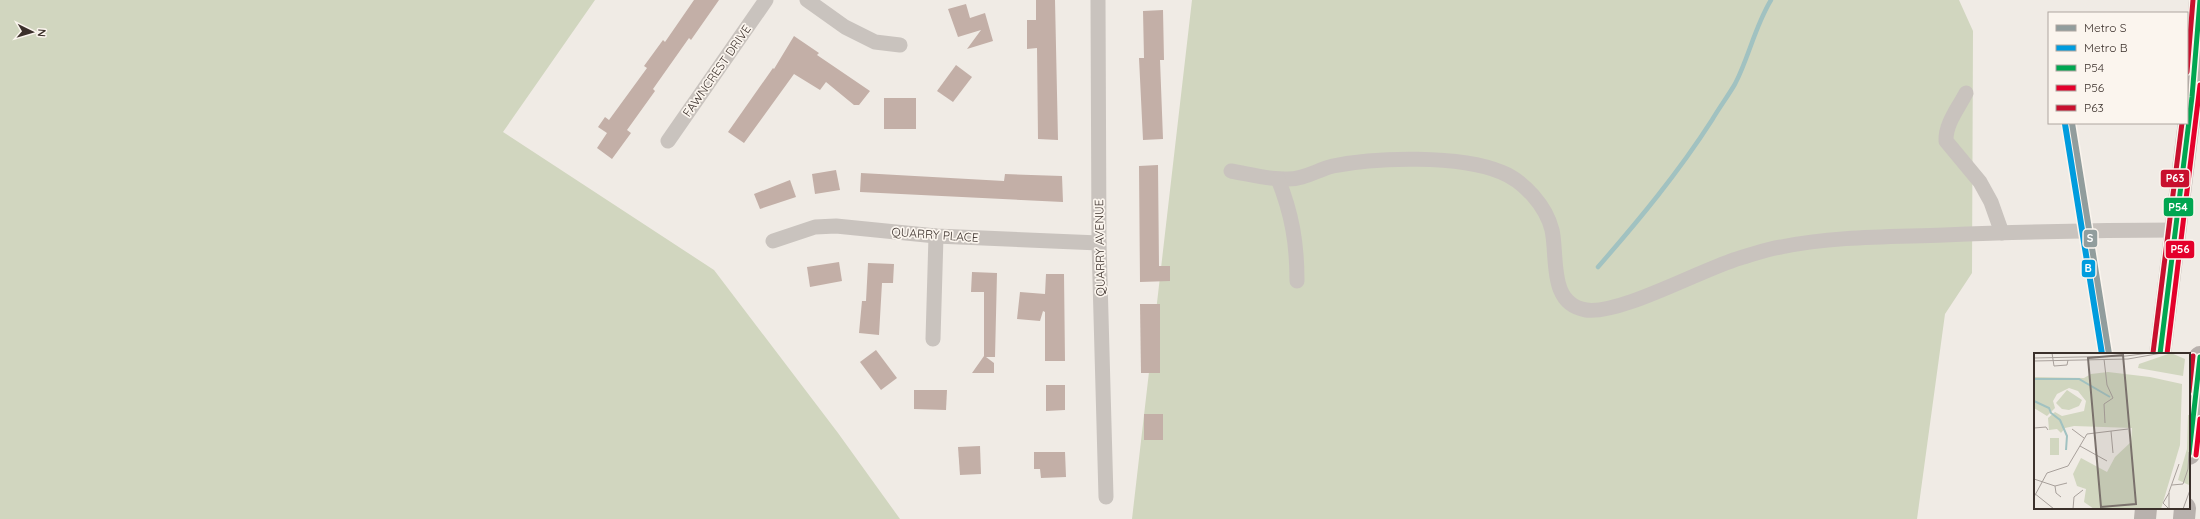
<svg xmlns="http://www.w3.org/2000/svg" width="2200" height="519" font-family="Quicksand,sans-serif">
	<style>
		.green { fill: #d1d6bf }
		.lines { fill: none; stroke-linecap: round; stroke-linejoin: round }
		.stream { stroke: #a1c2c1; stroke-width: 4.5 }
		.building { fill: #c3afa7 }
		.minor { stroke: #c9c3be; stroke-width: 15 }
		.primary { stroke: #b8b1ad; stroke-width: 22 }
		.bus-1-casing { stroke: #fbf5ee; stroke-width: 8 }
		.bus-2-casing { stroke: #fbf5ee; stroke-width: 8 }
		.bus-3-casing { stroke: #fbf5ee; stroke-width: 8 }
		.bus-1 { stroke: #00a651; stroke-width: 5 }
		.bus-2 { stroke: #e4002b; stroke-width: 5 }
		.bus-3 { stroke: #c8102e; stroke-width: 5 }
		.metro-1-casing { stroke: #fbf5ee; stroke-width: 9 }
		.metro-2-casing { stroke: #fbf5ee; stroke-width: 9 }
		.metro-1 { stroke: #919d9d; stroke-width: 6 }
		.metro-2 { stroke: #009cde; stroke-width: 6 }
		.labels { text-anchor: middle; stroke-width: 3.5; stroke-linejoin: round; paint-order: stroke }
		.street-label { font-size: 12px; fill: #3b302b; stroke: #fbf5ee }
		.inset-river { fill: none; stroke: #a1c2c1; stroke-width: 2 }
		.inset-road { fill: none; stroke: #a8a09b; stroke-width: 1 }
		.view { fill: #7a716c; fill-opacity: 0.15; stroke: #7a716c; stroke-width: 2 }
		.inset-edge { fill: none; stroke: #3b302b; stroke-width: 2 }
		.line-badge { stroke: #fbf5ee; stroke-width: 1.5 }
		.badge-label { font-size: 11px; text-anchor: middle; font-weight: bold; fill: #fff }
	</style>
	<rect width="100%" height="100%" fill="#f0ebe5"/>
	<g class="green">
		<path d="M0 0H595L503 132 714 270 838 433 900 519H0Z"/>
		<path d="M1192 0H1959L1973 31 1972 273 1945 314 1917 519H1132Z"/>
	</g>
	<g class="lines">
		<path class="stream" d="M1598 267C1639 220 1678 173 1712 120 1719 108 1728 96 1735 84 1749 57 1755 26 1771 0"/>
	</g>
	<g class="building">
		<path d="M694 0H719L691 40 689 38 653 89 655 91 627 130 631 133 612 159 597 148 607 133 598 127 605 117 609 120 647 68 644 66 663 40 665 42Z"/>
		<path d="M1036 0H1055L1058 140 1038 139 1037 48 1027 49V20H1036Z"/>
		<path d="M966 4 970 18 985 13 993 41 967 49 981 30 958 37 948 9Z"/>
		<path d="M1163 10 1164 60H1160L1163 139 1143 140 1139 58H1144L1143 11Z"/>
		<path d="M794 36 819 53 817 55 870 91 859 105H854L826 82 820 90 794 74 744 143 728 132 773 68 774 69Z"/>
		<path d="M956 65 972 77 953 102 937 91Z"/>
		<rect x="884" y="98" width="32" height="31"/>
		<path d="M1158 165 1159 266H1170V281L1140 282 1139 166Z"/>
		<path d="M836 170 840 190 815 194 812 174Z"/>
		<path d="M861 173 1004 181 1005 174 1062 176 1063 202 860 192Z"/>
		<path d="M790 180 796 197 760 209 754 194Z"/>
		<path d="M839 262 842 281 810 287 807 267Z"/>
		<path d="M868 263 894 264 893 283H882L879 335 859 333 862 301H866Z"/>
		<path d="M972 272 997 273 995 357H986L994 363V373H972L984 356V292H971Z"/>
		<path d="M1046 274H1064L1065 361H1045V312L1043 311 1040 321 1017 319 1020 292 1045 294Z"/>
		<path d="M1140 304H1160V373H1141Z"/>
		<path d="M876 350 897 378 881 390 860 362Z"/>
		<path d="M1046 385H1065V410L1046 411Z"/>
		<path d="M914 390H947L946 410 914 409Z"/>
		<rect x="1144" y="414" width="19" height="26"/>
		<path d="M980 446 981 474 960 475 958 447Z"/>
		<path d="M1034 452H1065L1066 477 1041 478 1040 469H1034Z"/>
	</g>
	<g class="lines">
		<g class="minor">
			<path d="M807 0 845 27 875 42 900 45"/>
			<path d="M1098 0 1099 243 1106 497"/>
			<path d="M1966 93C1959 107 1945 124 1946 141L1980 182 1991 202 2002 233"/>
			<path d="M668 141 766 0"/>
			<path d="M1231 171C1249 174 1269 180 1288 179 1305 179 1317 170 1333 166 1376 157 1460 155 1501 172 1524 181 1546 206 1552 230 1558 257 1548 304 1586 310 1620 315 1702 269 1740 258 1754 254 1767 249 1781 247 1834 236 1890 237 1944 235 2022 232 2099 230 2177 230"/>
			<path d="M1278 179C1292 214 1297 243 1297 281"/>
			<path d="M773 241 815 227 836 226 936 236 1099 243"/>
			<path d="M933 339 936 236"/>
		</g>
		<g class="primary">
			<path d="M2160 354 2192 97 2200 0"/>
			<path d="M2189 454 2200 357"/>
			<path d="M2145 519 2146 508"/>
			<path d="M2184 519 2185 508"/>
		</g>
		<g class="bus-1-casing">
			<g id="bus-1">
				<path d="M2160 354 2192 97 2200 0"/>
				<path d="M2189 454 2200 357"/>
			</g>
		</g>
		<g class="bus-2-casing">
			<g id="bus-2">
				<path d="M2167 354 2200 85"/>
				<path d="M2196 455 2200 419"/>
			</g>
		</g>
		<g class="bus-3-casing">
			<g id="bus-3">
				<path d="M2187 72 2193 0"/>
				<path d="M2153 353 2182 123"/>
				<path d="M2189 392 2193 356"/>
			</g>
		</g>
		<use href="#bus-1" class="bus-1"/>
		<use href="#bus-2" class="bus-2"/>
		<use href="#bus-3" class="bus-3"/>
		<g class="metro-1-casing">
			<path id="metro-1" d="M2072 123 2109 354"/>
		</g>
		<g class="metro-2-casing">
			<path id="metro-2" d="M2065 124 2102 354"/>
		</g>
		<use href="#metro-1" class="metro-1"/>
		<use href="#metro-2" class="metro-2"/>
	</g>
	<g class="labels">
		<g class="street-label">
			<text transform="translate(717 71) rotate(-55)" y="4">FAWNCREST DRIVE</text>
			<text transform="translate(935 235) rotate(4)" y="4">QUARRY PLACE</text>
			<text transform="translate(1100 248) rotate(-91)" y="4">QUARRY AVENUE</text>
		</g>
	</g>
	<g transform="translate(2034 353)">
		<rect width="156" height="156" fill="#f0ebe5"/>
		<path d="M137 0 151 6 149 23 104 15 105 11ZM74 19 116 24 148 31 146 92 127 156H60L50 149 52 136 43 133 39 121 47 105 73 119 81 104 97 89 98 75 40 73 31 75 27 80 23 76 15 77 14 65 21 59 28 63 50 58 52 48 44 38 35 35 23 41 19 48 21 55 13 63 0 55V24L50 25 57 21ZM33 37 48 47 45 53 35 57 28 56 22 50ZM154 62H156L155 132 144 127 153 96ZM16 85H25V102H16Z" fill="#d1d6bf"/>
		<path class="inset-river" d="M0 26H45L76 44M0 48 15 55 17 60 26 67 33 83 32 97"/>
		<path class="inset-road" d="M18 0 20 13 33 12 34 7M0 5 92 3 116 0M70 6 73 32 79 45 70 51 71 70M0 8 94 6 128 0M0 75 12 74 14 77M38 76 50 85M77 78 79 100M46 93 73 108M0 126 21 133 33 130M138 132 149 131 154 116 155 99M21 133 22 140 27 144M0 140 20 156M0 144 13 120 34 113 53 81 94 76M134 155 129 150 135 140M39 156 40 144 49 137M135 156V139L145 111M149 156 156 137"/>
		<path class="view" d="M89 2 102 151 67 154 54 5Z"/>
		<rect width="156" height="156" class="inset-edge"/>
	</g>
	<g class="line-badge">
		<rect x="2160" y="169" width="30" height="19" rx="4" fill="#c8102e"/>
		<rect x="2163" y="197" width="31" height="20" rx="4" fill="#00a651"/>
		<rect x="2083" y="229" width="15" height="19" rx="4" fill="#919d9d"/>
		<rect x="2165" y="240" width="30" height="19" rx="4" fill="#e4002b"/>
		<rect x="2081" y="259" width="15" height="19" rx="4" fill="#009cde"/>
	</g>
	<g class="badge-label">
		<text x="2175" y="182">P63</text>
		<text x="2178" y="211">P54</text>
		<text x="2090" y="242">S</text>
		<text x="2180" y="253">P56</text>
		<text x="2088" y="272">B</text>
	</g>
	<rect x="2048" y="12" width="140" height="112" fill="#fbf5ee" stroke="#aea6a0"/>
	<rect x="2056" y="25" width="20" height="6" fill="#919d9d" stroke="#aea6a0"/>
	<text x="2084" y="32" font-size="12" fill="#3b302b">Metro S</text>
	<rect x="2056" y="45" width="20" height="6" fill="#009cde" stroke="#aea6a0"/>
	<text x="2084" y="52" font-size="12" fill="#3b302b">Metro B</text>
	<rect x="2056" y="65" width="20" height="6" fill="#00a651" stroke="#aea6a0"/>
	<text x="2084" y="72" font-size="12" fill="#3b302b">P54</text>
	<rect x="2056" y="85" width="20" height="6" fill="#e4002b" stroke="#aea6a0"/>
	<text x="2084" y="92" font-size="12" fill="#3b302b">P56</text>
	<rect x="2056" y="105" width="20" height="6" fill="#c8102e" stroke="#aea6a0"/>
	<text x="2084" y="112" font-size="12" fill="#3b302b">P63</text>
	<g transform="translate(32 32) rotate(95)" stroke="#fbf5ee" stroke-width="3" paint-order="stroke">
	<path d="M0-3L7 15L0 10L-7 15Z" fill="#3b302b"/>
	<text y="-6" font-size="11" font-weight="bold" text-anchor="middle" fill="#3b302b">N</text>
	</g>
</svg>
